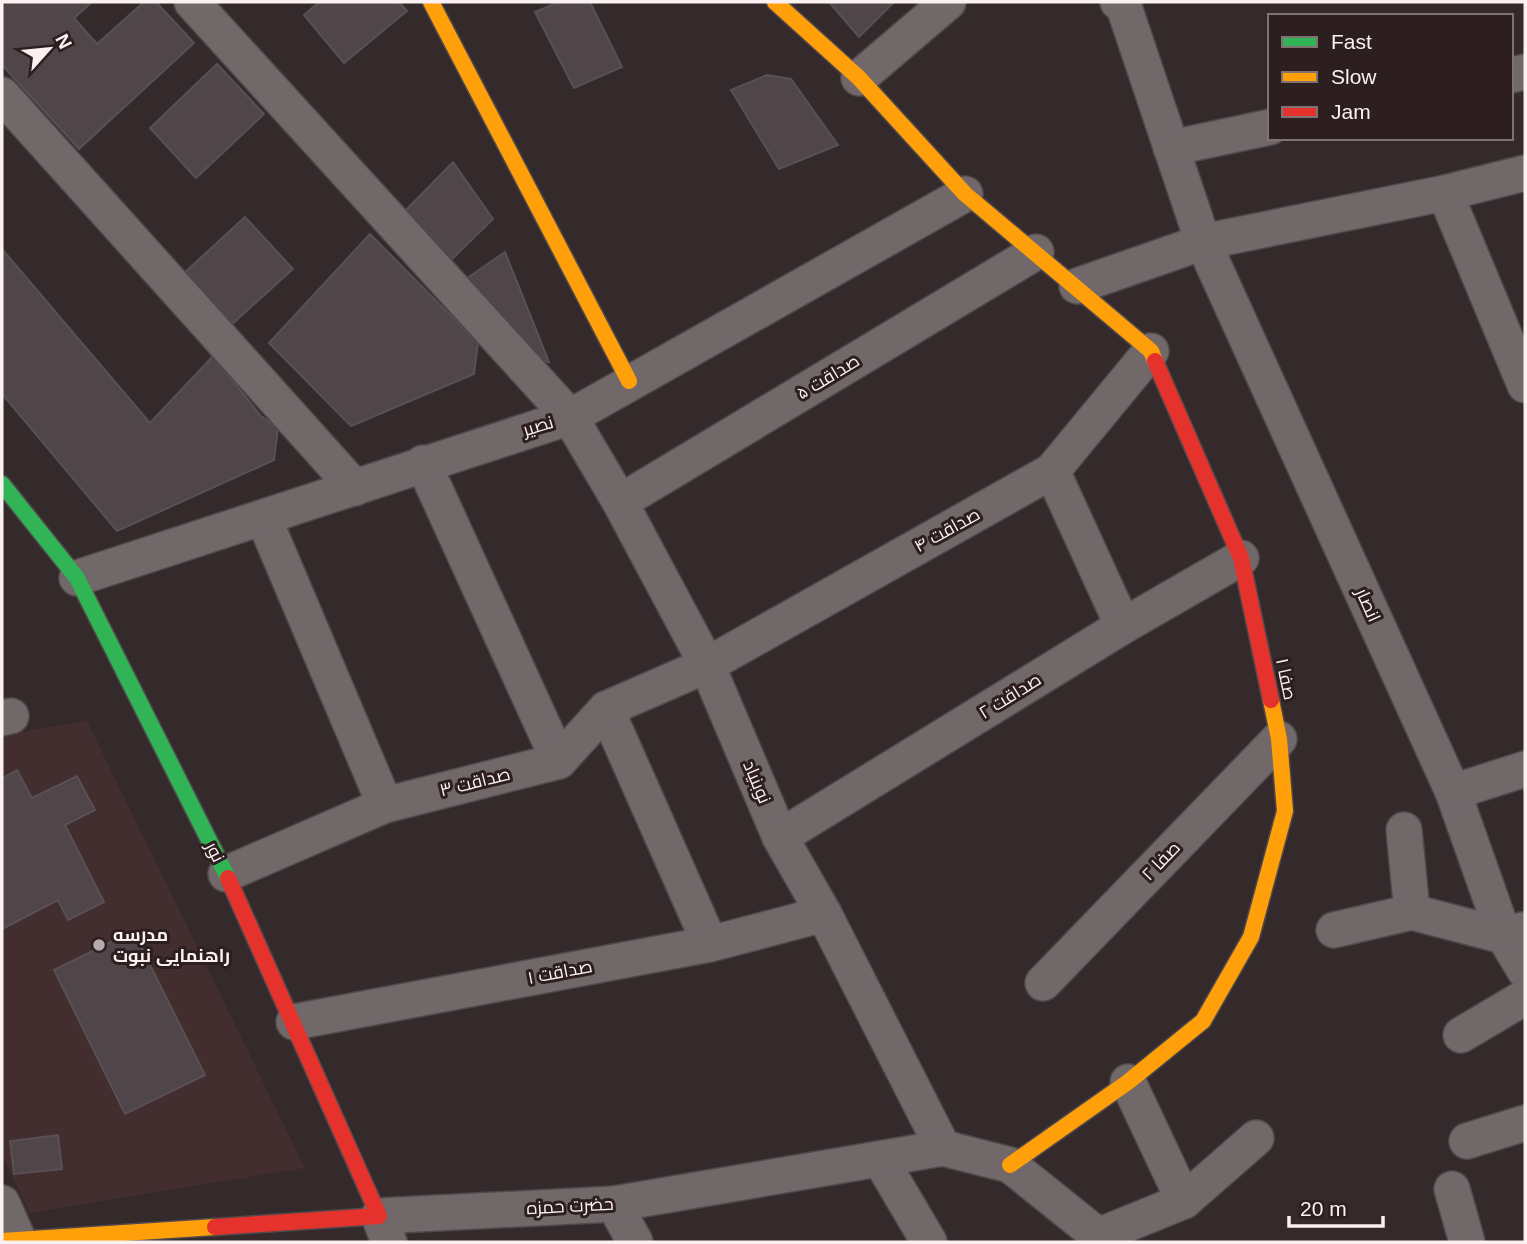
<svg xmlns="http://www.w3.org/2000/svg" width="1527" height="1244" font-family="Helvetica,Cairo,sans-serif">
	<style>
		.built { fill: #422d2f }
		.building { fill: #50464a; stroke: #585052; stroke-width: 2 }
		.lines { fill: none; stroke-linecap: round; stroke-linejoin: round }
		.street-casing { stroke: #504849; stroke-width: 38 }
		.fast-casing { stroke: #504849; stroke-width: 19 }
		.slow-casing { stroke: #504849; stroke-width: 19 }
		.jam-casing { stroke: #504849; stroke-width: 19 }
		.street { stroke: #706869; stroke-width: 35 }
		.fast { stroke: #30b455; stroke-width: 16 }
		.slow { stroke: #ff9f0a; stroke-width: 16 }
		.jam { stroke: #e5322d; stroke-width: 16 }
		.poi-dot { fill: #b6abac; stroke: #2d1e1f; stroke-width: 2.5 }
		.labels { text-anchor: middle; stroke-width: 6; stroke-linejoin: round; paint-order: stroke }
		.street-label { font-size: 18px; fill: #fcf1f1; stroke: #2d1e1f }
		.poi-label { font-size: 18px; font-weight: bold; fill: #fcf1f1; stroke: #2d1e1f; text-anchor: start }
	</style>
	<rect width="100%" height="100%" fill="#342a2c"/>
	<path class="built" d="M87 721 305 1168 30 1213 2 1156V735Z"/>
	<g class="building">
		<path d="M2 2H92L74 18 97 44 144 2H156L194 43 79 149 2 65Z"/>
		<path d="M319 2H399L407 11 344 63 304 15Z"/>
		<path d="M559 2H590L622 67 574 88 535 12Z"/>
		<path d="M829 2H894L859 37Z"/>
		<path d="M217 64 264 114 196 178 150 128Z"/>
		<path d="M767 75 791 79 838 145 779 169 731 90Z"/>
		<path d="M453 162 493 219 447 264 401 215Z"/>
		<path d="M245 217 293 269 230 326 183 274Z"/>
		<path d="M370 234 478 343 474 374 351 426 269 343Z"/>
		<path d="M2 249 150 423 213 356 261 416 278 428 274 460 117 531 2 394Z"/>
		<path d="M505 252 549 362 532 359 466 279Z"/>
		<path d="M17 770 32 798 77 776 95 810 65 825 104 902 68 920 58 900 2 929V778Z"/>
		<path d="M133 931 205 1075 125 1114 54 970Z"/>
		<path d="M58 1135 62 1169 14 1174 10 1141Z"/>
	</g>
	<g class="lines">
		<g class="street-casing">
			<g id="street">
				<path d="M192 2 570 417 620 502 707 665 780 837 824 914 943 1148"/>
				<path d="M1118 2 1123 4 1203 242 1453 792 1504 936 1525 971"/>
				<path d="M1511 75 1525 72"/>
				<path d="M859 78 948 2"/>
				<path d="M2 95 355 488"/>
				<path d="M1171 148 1270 127"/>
				<path d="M1445 193 1525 385"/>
				<path d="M1077 286 1203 242 1445 193 1525 173"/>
				<path d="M423 463 559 761"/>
				<path d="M1052 471 1123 626"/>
				<path d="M620 502 1036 252"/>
				<path d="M264 519 385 805"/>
				<path d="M77 578 570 417 965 194"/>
				<path d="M606 709 710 944"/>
				<path d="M2 718 11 716"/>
				<path d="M1453 792 1525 769"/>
				<path d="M1404 830 1412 912"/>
				<path d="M780 837 1123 626 1241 558"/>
				<path d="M226 874 385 805 559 761 606 709 707 665 1052 471 1151 351"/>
				<path d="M1334 930 1412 912 1504 936 1522 930"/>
				<path d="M1043 983 1279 739"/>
				<path d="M294 1022 710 944 824 914"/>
				<path d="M1461 1035 1525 997"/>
				<path d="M1128 1082 1184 1201"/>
				<path d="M1467 1141 1525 1123"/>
				<path d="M880 1159 929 1242"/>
				<path d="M1452 1189 1467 1242"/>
				<path d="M2 1203 18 1239"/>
				<path d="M614 1204 635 1242"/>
				<path d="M1098 1236 1184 1201 1256 1138"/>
				<path d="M389 1242 379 1216 614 1204 943 1148 1010 1165 1106 1242"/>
			</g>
		</g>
		<g class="fast-casing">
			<path id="fast" d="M2 484 77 578 228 878"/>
		</g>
		<g class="slow-casing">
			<g id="slow">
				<path d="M431 2 629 381"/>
				<path d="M775 2 859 78 965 194 1151 351 1155 361"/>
				<path d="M1010 1165 1128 1082 1203 1021 1251 937 1285 811 1279 739 1271 700"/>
				<path d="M2 1241 215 1227"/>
			</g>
		</g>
		<g class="jam-casing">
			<g id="jam">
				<path d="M1155 361 1241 558 1271 700"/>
				<path d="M215 1227 379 1216 228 878"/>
			</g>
		</g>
		<use href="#street" class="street"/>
		<use href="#fast" class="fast"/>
		<use href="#slow" class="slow"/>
		<use href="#jam" class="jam"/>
	</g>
	<circle class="poi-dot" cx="99" cy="945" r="7"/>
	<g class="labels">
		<g class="street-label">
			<text transform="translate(828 377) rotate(-31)" y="6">صداقت ۵</text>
			<text transform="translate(538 426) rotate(-17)" y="6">نصیر</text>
			<text transform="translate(947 530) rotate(-29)" y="6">صداقت ۴</text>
			<text transform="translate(1368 605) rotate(66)" y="6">انصار</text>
			<text transform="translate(1286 679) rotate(78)" y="6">صفا ۱</text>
			<text transform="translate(1010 696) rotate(-32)" y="6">صداقت ۲</text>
			<text transform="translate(475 782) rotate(-14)" y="6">صداقت ۳</text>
			<text transform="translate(757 782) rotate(67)" y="6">نوبنیاد</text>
			<text transform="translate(215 852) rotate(63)" y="6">نور</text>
			<text transform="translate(1161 861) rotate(-46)" y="6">صفا ۲</text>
			<text transform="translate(560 972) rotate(-11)" y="6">صداقت ۱</text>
			<text transform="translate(570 1206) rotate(-3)" y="6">حضرت حمزه</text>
		</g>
		<g class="poi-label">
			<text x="113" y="941">مدرسه<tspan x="113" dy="21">راهنمایی نبوت</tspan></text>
		</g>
	</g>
	<rect width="1527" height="1244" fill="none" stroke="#fcf1f1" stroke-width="7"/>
	<rect x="1268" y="14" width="245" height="126" fill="#2d1e1f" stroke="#807273" stroke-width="2"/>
	<rect x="1282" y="37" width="35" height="10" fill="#30b455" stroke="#807273" stroke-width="2"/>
	<text x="1331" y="49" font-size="21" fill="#fcf1f1">Fast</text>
	<rect x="1282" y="72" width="35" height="10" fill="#ff9f0a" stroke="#807273" stroke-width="2"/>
	<text x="1331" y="84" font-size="21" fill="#fcf1f1">Slow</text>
	<rect x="1282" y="107" width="35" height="10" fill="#e5322d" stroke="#807273" stroke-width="2"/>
	<text x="1331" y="119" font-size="21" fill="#fcf1f1">Jam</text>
	<g transform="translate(49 49) rotate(63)" stroke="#2d1e1f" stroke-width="5" paint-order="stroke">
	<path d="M0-5L12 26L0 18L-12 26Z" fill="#fcf1f1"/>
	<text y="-10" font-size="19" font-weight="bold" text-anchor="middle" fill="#fcf1f1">N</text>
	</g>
	<path d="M1289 1216v10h94v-10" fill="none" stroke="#fcf1f1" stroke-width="3.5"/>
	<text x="1300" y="1216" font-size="21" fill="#fcf1f1" stroke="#2d1e1f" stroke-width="5" paint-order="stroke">20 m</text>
</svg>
